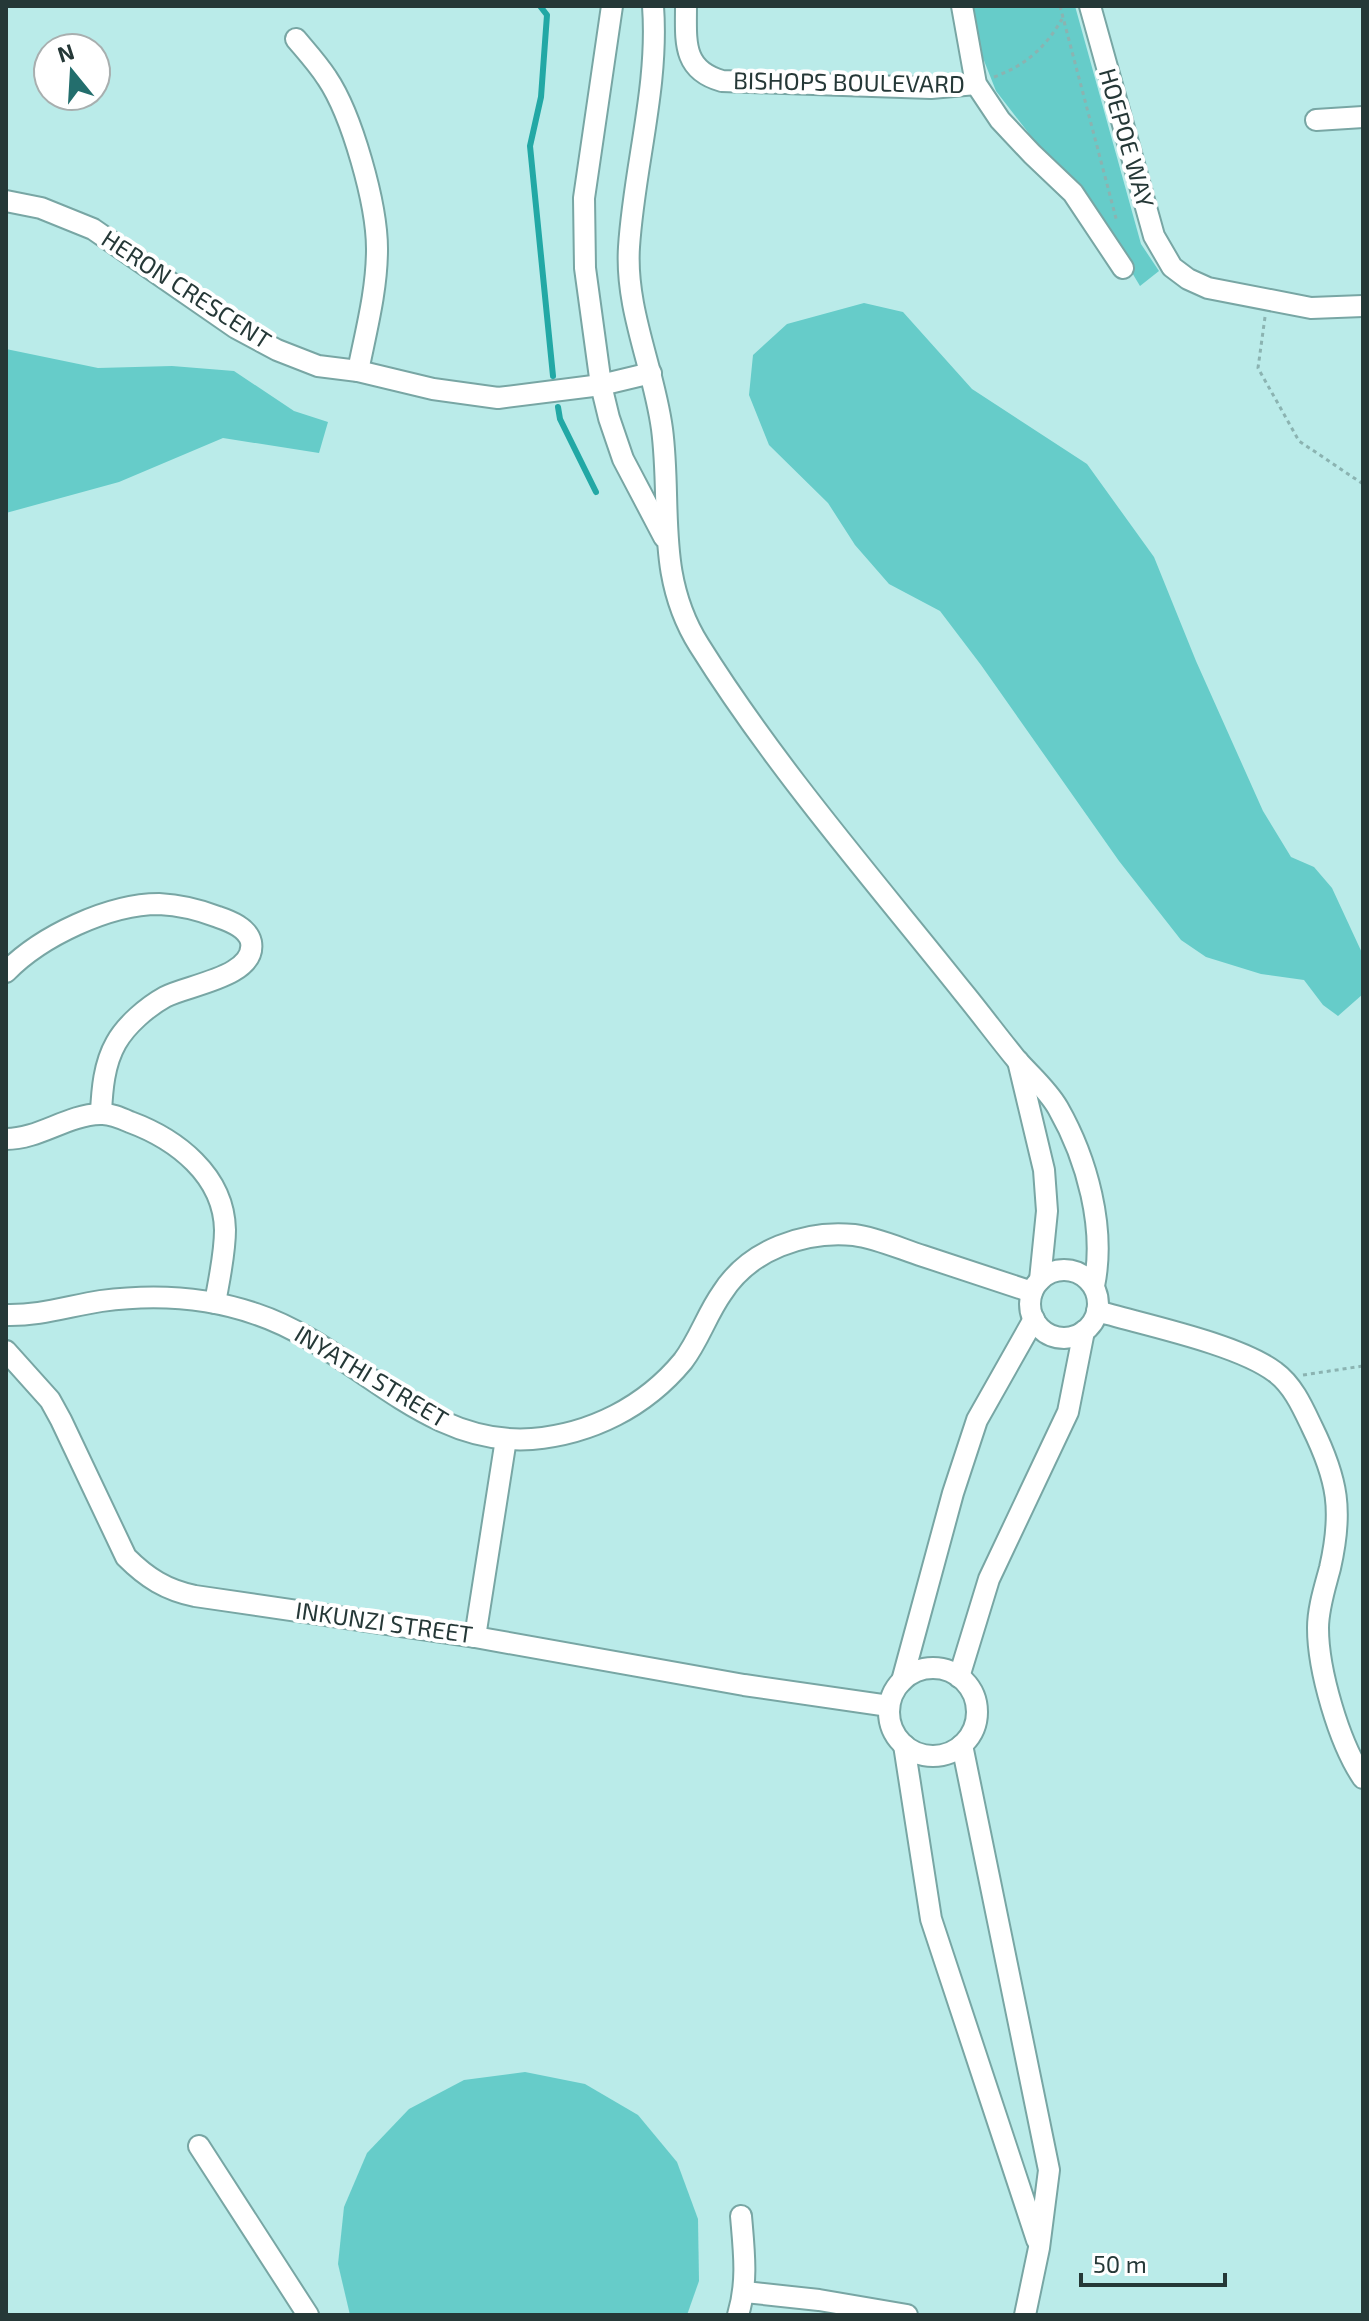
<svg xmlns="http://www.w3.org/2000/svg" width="1369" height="2321" font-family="'Exo 2',sans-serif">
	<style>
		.green { fill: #66ccc9 }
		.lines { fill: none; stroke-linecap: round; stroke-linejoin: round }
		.stream { stroke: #22a8a5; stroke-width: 6 }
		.street-casing { stroke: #78a6a4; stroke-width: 24 }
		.path { stroke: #8bb3b1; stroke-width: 3; stroke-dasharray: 4 4; stroke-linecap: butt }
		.street { stroke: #fff; stroke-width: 20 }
		.labels { text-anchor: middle; stroke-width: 8; stroke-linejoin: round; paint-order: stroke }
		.street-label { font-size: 24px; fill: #253837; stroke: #fff }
	</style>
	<rect width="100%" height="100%" fill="#baebe9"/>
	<g class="green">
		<path d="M973 6H1075L1141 244 1159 271 1140 286 1082 189 1037 144 996 91 981 53Z"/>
		<path d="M864 303 903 312 972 389 1087 464 1154 557 1196 661 1263 811 1291 857 1314 867 1332 888 1363 955V994L1338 1016 1323 1005 1304 980 1261 974 1206 957 1181 940 1119 861 981 665 940 611 889 584 855 545 828 503 769 445 749 395 753 355 787 324Z"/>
		<path d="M6 349 98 368 172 366 234 371 294 411 328 422 319 453 223 438 119 482 6 513Z"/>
		<path d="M525 2072 585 2084 638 2115 677 2162 698 2219 699 2281 687 2315H350L338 2264 344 2207 367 2153 409 2109 464 2080Z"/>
	</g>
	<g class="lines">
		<g class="stream">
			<path d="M540 6 547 15 541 97 530 146 553 376"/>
			<path d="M558 407 560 419 596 492"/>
		</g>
		<g class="street-casing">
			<g id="street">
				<path d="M612 6 584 198 585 268 601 385 609 418 623 459 664 537"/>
				<path d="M653 6C659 87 634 167 629 247 625 310 654 368 662 429 672 505 655 575 699 645 776 768 873 879 963 992 981 1014 998 1037 1016 1059 1030 1075 1047 1089 1058 1108 1087 1159 1106 1228 1094 1286"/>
				<path d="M686 6C686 41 682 70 722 81L931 88 976 84"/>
				<path d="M962 6 976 84 1000 120 1032 154 1073 193 1123 268"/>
				<path d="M1090 6 1154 236 1172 267 1188 279 1208 288 1311 308 1363 306"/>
				<path d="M296 39C307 52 318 64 327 78 352 115 377 204 377 249 377 290 366 331 358 371"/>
				<path d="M1316 120 1363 117"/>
				<path d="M6 201 41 208 93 229 236 328 277 350 318 366 358 371 433 389 498 398 601 385 651 373"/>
				<path d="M6 972C41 936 109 904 159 904 179 905 200 910 218 917 230 921 248 928 251 942 257 977 187 985 165 997 147 1007 126 1025 116 1043 104 1064 102 1090 101 1113"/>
				<path d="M1018 1061 1044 1170 1047 1211 1040 1280"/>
				<path d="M6 1139C39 1139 67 1115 100 1114 110 1113 121 1118 130 1122 176 1139 224 1175 225 1230 225 1254 219 1280 215 1303"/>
				<circle cx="1064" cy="1304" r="34"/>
				<path d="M1097 1311C1145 1325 1238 1344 1275 1372 1293 1385 1303 1408 1312 1427 1338 1480 1343 1511 1330 1568 1325 1587 1318 1608 1318 1628 1318 1670 1339 1743 1363 1778"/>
				<path d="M6 1315C39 1316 69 1306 101 1301 153 1294 207 1297 256 1314 353 1346 423 1447 532 1439 591 1434 645 1407 683 1361 699 1340 707 1314 722 1293 749 1250 805 1230 854 1235 877 1238 901 1249 923 1256 960 1268 996 1280 1032 1292"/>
				<path d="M6 1351 50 1400 61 1420 126 1557C147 1578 166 1590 195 1596L475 1637 744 1685 889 1706"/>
				<path d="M475 1637 506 1439"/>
				<circle cx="933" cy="1712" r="44"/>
				<path d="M959 1677 989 1579 1068 1412 1084 1331"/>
				<path d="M902 1681 953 1493 977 1420 1034 1319"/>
				<path d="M904 1745 931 1919 1037 2240"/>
				<path d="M962 1745 1049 2170 1039 2248 1025 2315"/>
				<path d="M199 2146 308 2315"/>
				<path d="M745 2292 819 2300 907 2315"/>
				<path d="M738 2315C748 2282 744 2251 741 2216"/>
			</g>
		</g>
		<g class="path">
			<path d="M1060 6 1117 222"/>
			<path d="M994 77C1026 65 1045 48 1062 19"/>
			<path d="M1265 317 1258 368 1299 441 1363 484"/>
			<path d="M1303 1375 1363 1366"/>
		</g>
		<use href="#street" class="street"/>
	</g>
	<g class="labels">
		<g class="street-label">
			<text transform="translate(849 83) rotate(1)" y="8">BISHOPS BOULEVARD</text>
			<text transform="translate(1126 138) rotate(74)" y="8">HOEPOE WAY</text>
			<text transform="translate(186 290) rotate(33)" y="8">HERON CRESCENT</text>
			<text transform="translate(371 1377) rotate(31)" y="8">INYATHI STREET</text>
			<text transform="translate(384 1623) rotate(8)" y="8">INKUNZI STREET</text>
		</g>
	</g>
	<rect width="1369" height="2321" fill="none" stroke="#253837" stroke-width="16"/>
	<g transform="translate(72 72) rotate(342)"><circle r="38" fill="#ffffff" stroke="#a8afaf" stroke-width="2"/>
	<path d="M0-6L14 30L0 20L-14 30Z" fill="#236e6d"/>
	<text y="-12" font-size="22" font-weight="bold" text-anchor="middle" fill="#253837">N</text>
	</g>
	<path d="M1081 2273v12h144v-12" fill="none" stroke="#253837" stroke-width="4"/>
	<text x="1093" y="2273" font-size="24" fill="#253837" stroke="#ffffff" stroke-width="6" paint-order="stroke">50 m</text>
</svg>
